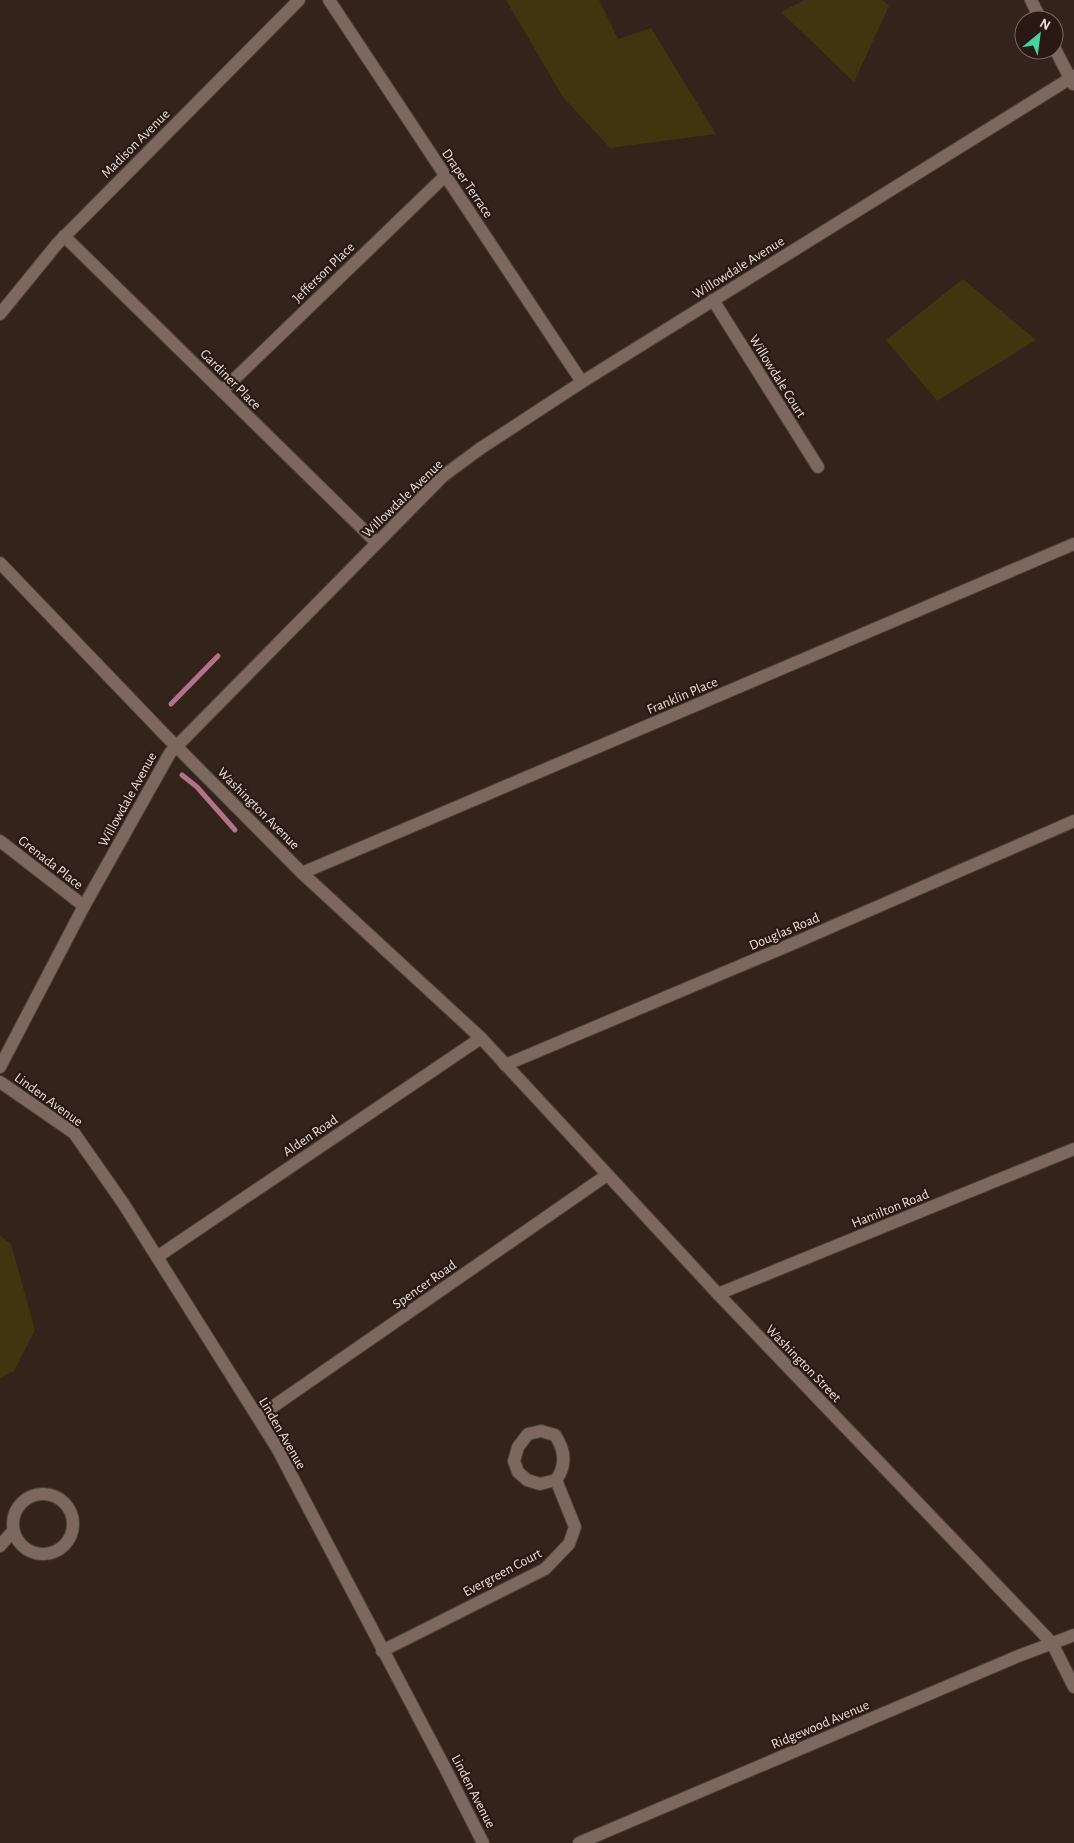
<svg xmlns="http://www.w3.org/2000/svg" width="1074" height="1843" font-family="'Alegreya Sans',sans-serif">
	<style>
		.green { fill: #40350f }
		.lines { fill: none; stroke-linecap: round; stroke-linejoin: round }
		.stream { stroke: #b07387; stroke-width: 5 }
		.minor-casing { stroke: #4c3f39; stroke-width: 14 }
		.minor { stroke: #7c685f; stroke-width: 12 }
		.labels { text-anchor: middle; stroke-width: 4.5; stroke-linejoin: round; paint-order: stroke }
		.street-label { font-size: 14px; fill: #ece0db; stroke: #291912 }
	</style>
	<rect width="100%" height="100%" fill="#33231b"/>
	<g class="green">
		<path d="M506 0H599L618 39 651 28 716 134 610 148 563 97Z"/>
		<path d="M805 0H882L889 6 854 82 781 12Z"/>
		<path d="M963 279 1036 340 937 401 886 340Z"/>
		<path d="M0 1236 11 1244 35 1330 14 1371 0 1378Z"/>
	</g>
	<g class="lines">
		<g class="stream">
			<path d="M171 704 218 656"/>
			<path d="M182 775 197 787 235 830"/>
		</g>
		<g class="minor-casing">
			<g id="minor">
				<path d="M329 0 582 382"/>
				<path d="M1031 0 1041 20"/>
				<path d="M1054 47 1073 84"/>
				<path d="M64 236 377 543"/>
				<path d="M713 300 818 467"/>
				<path d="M0 314 57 244 299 0"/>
				<path d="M222 391 445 176"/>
				<path d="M0 563 164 734 302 873 481 1038 718 1294 1052 1643 1074 1687"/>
				<path d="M0 841 84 906"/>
				<path d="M302 873 1074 544"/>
				<path d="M505 1065 792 944 1074 821"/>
				<path d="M0 1067 84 906 170 753 443 476 481 448 582 382 1074 76"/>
				<path d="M0 1082 74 1133 123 1203 277 1448 444 1766 483 1843"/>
				<path d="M157 1257 481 1038"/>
				<path d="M718 1294 1074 1149"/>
				<path d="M258 1417 607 1175"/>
				<path d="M541 1431 555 1435C565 1450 567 1465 556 1480L540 1484 527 1480 518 1472 514 1461 518 1447 528 1434Z"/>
				<circle cx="43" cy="1524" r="30"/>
				<path d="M0 1546 13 1531"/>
				<path d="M382 1651 545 1569 569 1544 575 1527 556 1480"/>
				<path d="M579 1843 1016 1657 1074 1635"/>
			</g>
		</g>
		<use href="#minor" class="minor"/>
	</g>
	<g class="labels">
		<g class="street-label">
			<text transform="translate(135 143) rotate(-45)" y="5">Madison Avenue</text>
			<text transform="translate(468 183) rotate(56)" y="5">Draper Terrace</text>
			<text transform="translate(738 267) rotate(-32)" y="5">Willowdale Avenue</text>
			<text transform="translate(323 272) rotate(-44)" y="5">Jefferson Place</text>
			<text transform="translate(778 376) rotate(58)" y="5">Willowdale Court</text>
			<text transform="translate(231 379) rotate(45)" y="5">Gardiner Place</text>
			<text transform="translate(402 498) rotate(-44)" y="5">Willowdale Avenue</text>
			<text transform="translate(682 695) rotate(-23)" y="5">Franklin Place</text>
			<text transform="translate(127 799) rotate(-61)" y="5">Willowdale Avenue</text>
			<text transform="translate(259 808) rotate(45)" y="5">Washington Avenue</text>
			<text transform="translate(51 862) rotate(38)" y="5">Grenada Place</text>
			<text transform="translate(784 931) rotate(-23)" y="5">Douglas Road</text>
			<text transform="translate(49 1099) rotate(36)" y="5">Linden Avenue</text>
			<text transform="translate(310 1135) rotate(-34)" y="5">Alden Road</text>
			<text transform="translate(890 1208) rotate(-22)" y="5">Hamilton Road</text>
			<text transform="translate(424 1284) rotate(-35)" y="5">Spencer Road</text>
			<text transform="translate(804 1363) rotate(46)" y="5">Washington Street</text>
			<text transform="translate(283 1433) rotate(60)" y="5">Linden Avenue</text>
			<text transform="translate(502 1572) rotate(-28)" y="5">Evergreen Court</text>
			<text transform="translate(820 1724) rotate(-23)" y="5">Ridgewood Avenue</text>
			<text transform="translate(474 1791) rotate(63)" y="5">Linden Avenue</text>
		</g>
	</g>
	<g transform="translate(1039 35) rotate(29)"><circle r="24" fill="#291912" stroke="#776962"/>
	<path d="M0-4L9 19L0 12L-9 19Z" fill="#43d4a0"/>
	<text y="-8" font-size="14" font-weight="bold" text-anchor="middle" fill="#ece0db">N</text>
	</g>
</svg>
